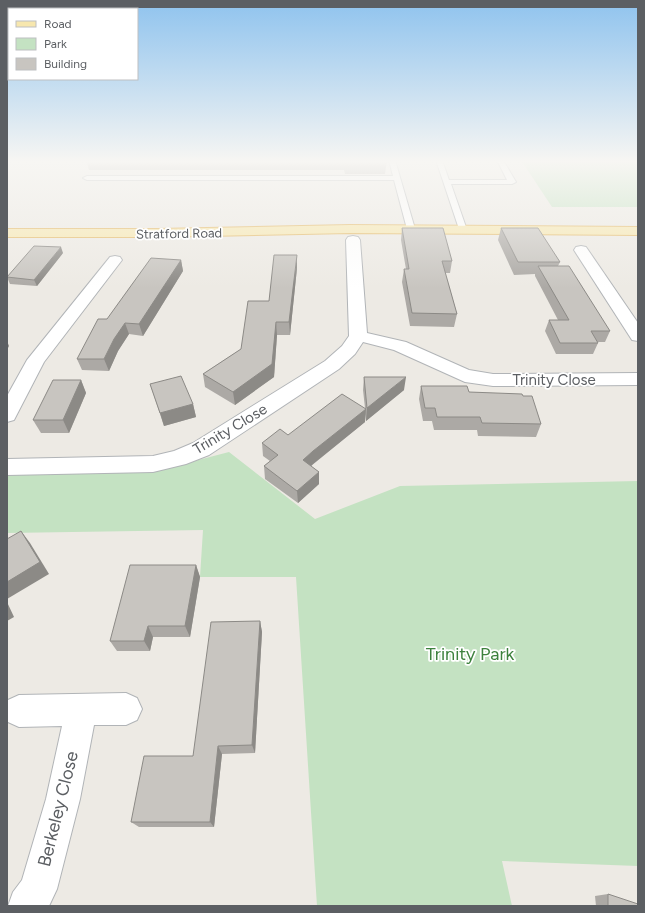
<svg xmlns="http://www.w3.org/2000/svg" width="645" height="913" font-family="Figtree,sans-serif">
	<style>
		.green { fill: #c4e2c2 }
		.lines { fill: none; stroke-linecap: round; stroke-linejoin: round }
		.lane-casing { stroke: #b1b4b7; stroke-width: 2 }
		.street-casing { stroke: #b1b4b7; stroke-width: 2 }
		.primary-casing { stroke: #e4b965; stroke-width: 2 }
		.lane { fill: #fff; fill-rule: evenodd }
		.street { fill: #fff; fill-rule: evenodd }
		.primary { fill: #f7e7ae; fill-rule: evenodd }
		.wall { fill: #aca9a5 }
		.shaded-wall { fill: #8c8a86 }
		.building { fill: #c8c5c0; stroke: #8c8a86 }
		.labels { text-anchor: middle; stroke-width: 3.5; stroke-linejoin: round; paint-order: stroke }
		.far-street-label { font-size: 13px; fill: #5c5f63; stroke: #fff }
		.street-label { font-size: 15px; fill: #5c5f63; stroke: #fff }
		.near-park-label { font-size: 18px; fill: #3d813d; stroke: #fff }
		.near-street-label { font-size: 18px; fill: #5c5f63; stroke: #fff }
	</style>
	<rect width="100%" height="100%" fill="#edeae4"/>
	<g class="green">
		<path d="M521 160H638V207H552Z"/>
		<path d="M229 452 315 519 400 486 638 481V866L502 861 512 906H317L296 577H200L203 530 7 533V475L160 470Z"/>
	</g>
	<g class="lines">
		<g class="lane-casing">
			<g id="lane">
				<path d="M389 160H395L415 229 414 231 407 229 394 180H87L83 178 87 176H393Z"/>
				<path d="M436 160H442L449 180H507L497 160H503L516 182 512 184H451L467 230 460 232Z"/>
			</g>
		</g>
		<g class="street-casing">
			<g id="street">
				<path d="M353 236 358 237 360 240 367 333 406 342 469 370 493 374 638 373V385L493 386 465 382 394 350 363 342 355 354 339 369 209 455 186 464 153 472 7 475V459L153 456 174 451 193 443 325 361 342 346 349 336 346 240 348 237Z"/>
				<path d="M581 246 586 247 638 323V341L632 340 574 250 576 247Z"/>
				<path d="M115 256 120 257 122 260 44 362 14 420 7 422V396L27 360 110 257Z"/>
				<path d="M126 693 137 698 142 709 137 720 126 725H94L80 799 57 889 49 906H8L13 892 22 880 46 799 62 726 19 727 8 722V700L19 695Z"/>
			</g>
		</g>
		<g class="primary-casing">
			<path id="primary" d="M350 225 638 227V235L350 233 157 237H7V229H157Z"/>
		</g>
		<use href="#lane" class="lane"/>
		<use href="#street" class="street"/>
		<use href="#primary" class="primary"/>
	</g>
	<g class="wall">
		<path d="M86 160H387L385 174H345L344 170H89Z"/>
		<path d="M402 228 452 261 450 273H445L457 314 454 327 410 326 402 282 404 269H406L401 240Z"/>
		<path d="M501 228 560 262 558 266 610 331 605 342H597L598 343 593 354H556L545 331 549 320H558L535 276V274L514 275 498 240Z"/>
		<path d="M63 253 37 286 10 284 7 277Z"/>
		<path d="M181 260 183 271 143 336 129 334 118 351 109 371 82 370 77 359 107 319Z"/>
		<path d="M297 268 290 335H277L274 377 235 405 205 387 203 374 241 349 269 301Z"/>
		<path d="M364 377 404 390 366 421 365 414V422L311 466 319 472V484L298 503 265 479 264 466 270 461 263 456 262 443 288 435 365 408 363 390Z"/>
		<path d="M81 380 86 393 69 433H41L33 420Z"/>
		<path d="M150 384 193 404 196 417 164 426Z"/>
		<path d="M421 386 469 392 523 396 541 424 536 437 478 436 477 430H434L432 421H423L419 399Z"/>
		<path d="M196 565 200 577 190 637H153L150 651H117L110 641Z"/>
		<path d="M260 621 262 632 255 753 222 754 214 827H139L131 822 193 756Z"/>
		<path d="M608 894 638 906H596L595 896Z"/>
	</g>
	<g class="shaded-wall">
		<path d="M61 247 63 253 37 286 34 280Z"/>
		<path d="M297 255V268L290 335 289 322Z"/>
		<path d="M181 260 183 271 143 336 139 324Z"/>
		<path d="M276 322 277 335 274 377 235 405 233 392Z"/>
		<path d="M125 323 129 334 118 351 109 371 104 359 114 339Z"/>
		<path d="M7 341 9 346 7 350Z"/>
		<path d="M406 377 404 390 366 421 367 408Z"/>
		<path d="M81 380 86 393 69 433 63 420Z"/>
		<path d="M193 404 196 417 164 426 160 413Z"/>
		<path d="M366 409 365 422 313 464 304 473 303 460 313 451Z"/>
		<path d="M319 472V484L298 503 297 491Z"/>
		<path d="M21 531 30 543 49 574 7 599V582Z"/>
		<path d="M196 565 200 577 190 637 185 626Z"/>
		<path d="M7 602 14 617 7 621Z"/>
		<path d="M260 621 262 632 255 753 252 745Z"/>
		<path d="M148 626 153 637 150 651 144 641Z"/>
		<path d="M218 746 222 754 214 827 210 822Z"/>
	</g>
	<g class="building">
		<path d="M402 228H443L452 261H442L457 314 412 313 404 269H409Z"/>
		<path d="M501 228H538L560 262H518Z"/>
		<path d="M34 246 61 247 34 280 7 277Z"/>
		<path d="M274 255H297L289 322H276L272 364 233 392 203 374 241 349 248 301H269Z"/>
		<path d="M151 258 181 260 139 324 125 323 114 339 104 359H77L98 319H107Z"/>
		<path d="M538 266H569L610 331H591L598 343H560L549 320H569Z"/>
		<path d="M181 376 193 404 160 413 150 384Z"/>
		<path d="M364 377H406L367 408Z"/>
		<path d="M53 380H81L63 420H33Z"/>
		<path d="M421 386H467L469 392 522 394 523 396H532L541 424 482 423 480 417H437L435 408H425Z"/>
		<path d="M342 394 366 409 313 451 303 460 319 472 297 491 264 466 278 455 262 443 280 429 288 435Z"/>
		<path d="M21 531 40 562 7 582V539Z"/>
		<path d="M130 565H196L185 626H148L144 641H110Z"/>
		<path d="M260 621 252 745 218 746 210 822H131L144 756H193L211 622Z"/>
		<path d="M608 894 638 904V906H608Z"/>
	</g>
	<linearGradient id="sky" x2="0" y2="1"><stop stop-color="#8fc3ee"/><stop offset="0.56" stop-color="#f7f6f3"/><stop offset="1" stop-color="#f7f6f3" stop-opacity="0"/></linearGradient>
	<rect width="645" height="288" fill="url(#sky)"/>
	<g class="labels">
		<g class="far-street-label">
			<text transform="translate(179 233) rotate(-1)" y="5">Stratford Road</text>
		</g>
		<g class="street-label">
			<text x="554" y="385">Trinity Close</text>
			<text transform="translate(230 429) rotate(-31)" y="5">Trinity Close</text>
		</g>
		<g class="near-park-label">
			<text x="470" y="660">Trinity Park</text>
		</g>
		<g class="near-street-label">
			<text transform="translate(58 809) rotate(-76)" y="6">Berkeley Close</text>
		</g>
	</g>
	<rect width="645" height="913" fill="none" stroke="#5c5f63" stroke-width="16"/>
	<rect x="8" y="8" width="130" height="72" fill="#ffffff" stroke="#bebfc1"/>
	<rect x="16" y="21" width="20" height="6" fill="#f7e7ae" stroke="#bebfc1"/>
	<text x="44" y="28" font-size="12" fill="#5c5f63">Road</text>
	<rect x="16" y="38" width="20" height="12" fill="#c4e2c2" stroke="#bebfc1"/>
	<text x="44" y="48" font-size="12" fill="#5c5f63">Park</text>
	<rect x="16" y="58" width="20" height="12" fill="#c8c5c0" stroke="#bebfc1"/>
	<text x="44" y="68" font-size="12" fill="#5c5f63">Building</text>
</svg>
